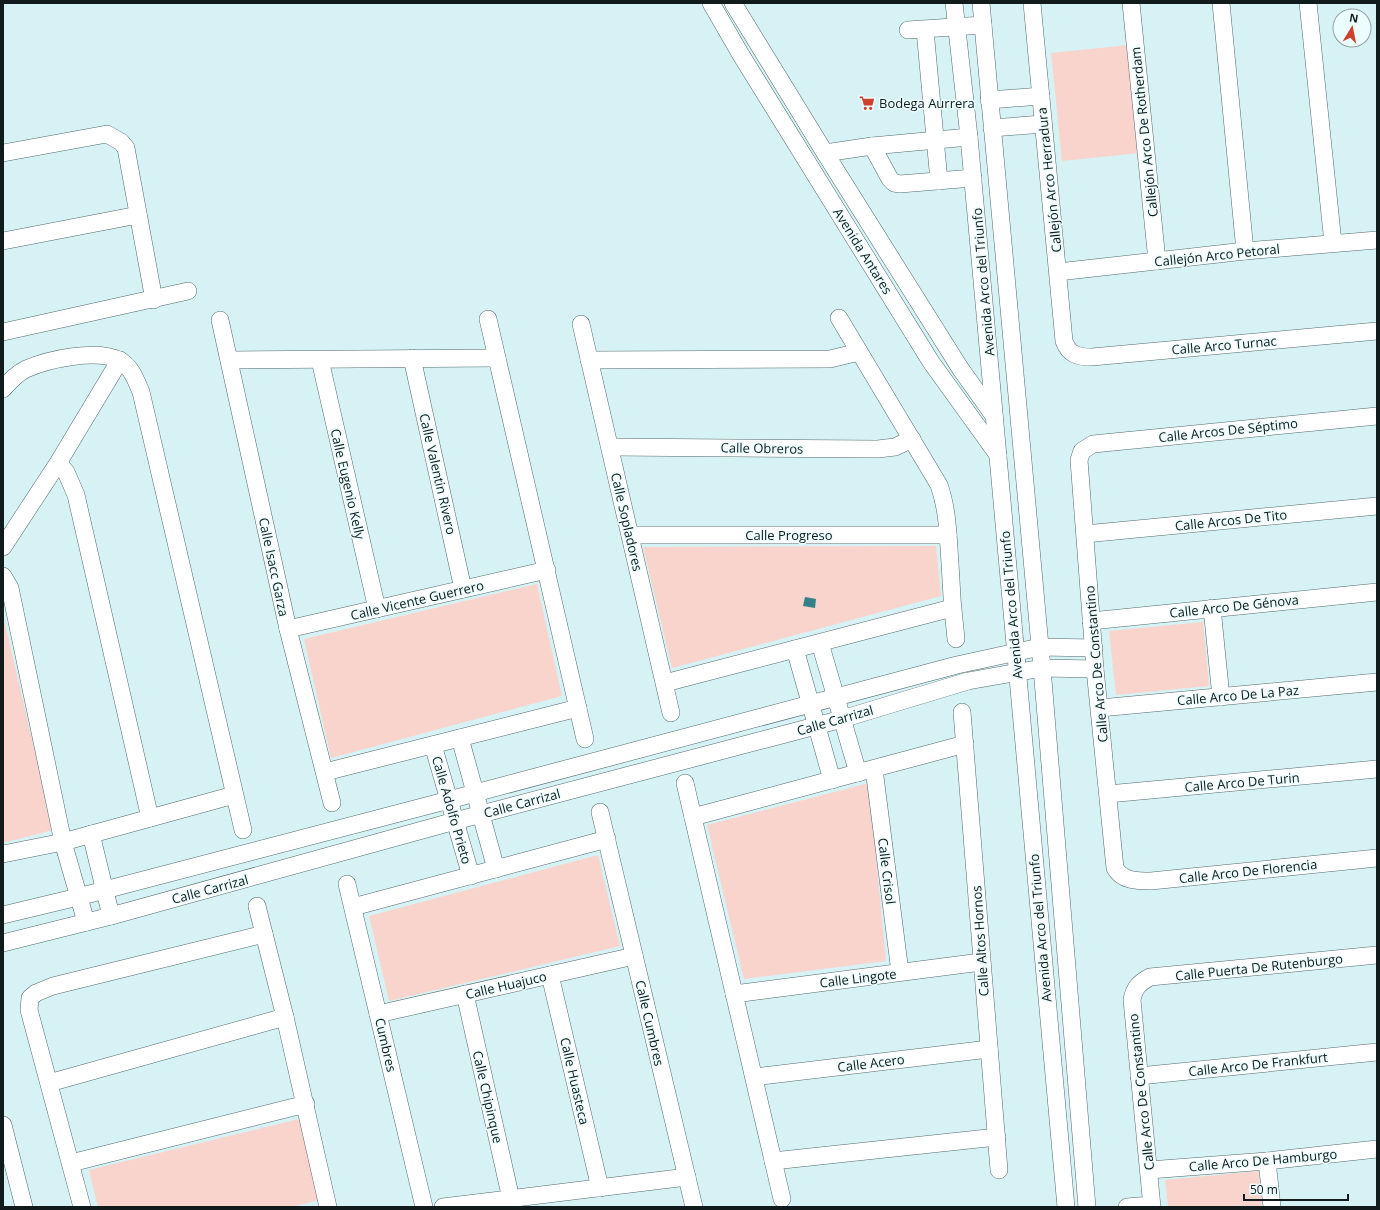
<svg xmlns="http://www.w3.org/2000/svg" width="1380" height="1210" font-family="'Open Sans',sans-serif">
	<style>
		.green { fill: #f9d4cc }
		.building { fill: #368187 }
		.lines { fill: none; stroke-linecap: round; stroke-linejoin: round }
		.minor-casing { stroke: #516a6d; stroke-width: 18 }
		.minor { stroke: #fff; stroke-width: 17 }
		.labels { text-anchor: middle; stroke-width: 3; stroke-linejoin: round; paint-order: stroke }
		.poi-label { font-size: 13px; fill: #111b1c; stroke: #ecfdfe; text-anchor: start }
		.street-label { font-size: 13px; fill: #111b1c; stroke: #ecfdfe }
	</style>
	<rect width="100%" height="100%" fill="#d6f2f4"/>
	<g class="green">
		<path d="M1129 45 1140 153 1062 161 1051 53Z"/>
		<path d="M936 546 941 596 672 668 643 547Z"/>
		<path d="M537 584 562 696 331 758 304 639Z"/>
		<path d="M3 615 53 830 3 843Z"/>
		<path d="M1203 622 1209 686 1116 695 1109 631Z"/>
		<path d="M869 783 886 961 744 979 707 825Z"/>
		<path d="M598 855 620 946 389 1001 369 916Z"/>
		<path d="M299 1119 319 1200 292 1207H98L89 1170Z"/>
		<path d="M1259 1171 1262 1207H1168L1165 1180Z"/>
	</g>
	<path class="building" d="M805 597 816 599 815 608 803 606Z"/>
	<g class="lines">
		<g class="minor-casing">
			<g id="minor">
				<path d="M711 3 741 55 931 362 998 455"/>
				<path d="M733 3 825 153 960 368 994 416"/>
				<path d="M954 3 969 137 1066 1207"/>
				<path d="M981 3 1042 668 1087 1207"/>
				<path d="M1032 3 1064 341C1069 355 1078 357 1092 357L1377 331"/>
				<path d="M1131 3 1157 261"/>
				<path d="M1221 3 1245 251"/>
				<path d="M1308 3 1333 243"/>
				<path d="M908 30 983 25"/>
				<path d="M925 30 939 181"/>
				<path d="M989 100 1041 96"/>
				<path d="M992 128 1043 124"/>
				<path d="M872 146 890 179 894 183 900 184 973 178"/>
				<path d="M3 153 107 134 121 142 126 148 154 300"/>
				<path d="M825 153 872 146 969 137"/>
				<path d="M3 241 138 215"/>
				<path d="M1058 272 1245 251 1377 240"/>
				<path d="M839 318 939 485C948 510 948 537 950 563 951 589 953 614 956 639"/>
				<path d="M488 319 585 739"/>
				<path d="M220 320 288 629 332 803"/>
				<path d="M581 324 671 713"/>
				<path d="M3 332 188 291"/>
				<path d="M412 358 463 589"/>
				<path d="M229 360 497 358"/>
				<path d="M320 360 377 609"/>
				<path d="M589 360 830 359 859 352"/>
				<path d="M3 389C10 381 16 374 26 369 49 359 96 349 119 360 131 366 136 380 141 392L243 830"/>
				<path d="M1377 416 1093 444 1082 451 1079 460 1095 669 1115 868C1122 881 1137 881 1151 881L1377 858"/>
				<path d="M610 447 878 449 895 447 912 439"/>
				<path d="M58 463 66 472 76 495 150 818"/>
				<path d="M1085 534 1377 506"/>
				<path d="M630 535H948"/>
				<path d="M3 547 58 463 120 360"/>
				<path d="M3 576 10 588 63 842 86 922"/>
				<path d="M1212 608 1221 697"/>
				<path d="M1091 621 1377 592"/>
				<path d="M288 629 547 570"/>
				<path d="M820 643 858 773"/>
				<path d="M795 649 832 780"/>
				<path d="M665 683 952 608"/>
				<path d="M1100 708 1377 682"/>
				<path d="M962 712 999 1170"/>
				<path d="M460 738 496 869"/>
				<path d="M433 745 471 876"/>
				<path d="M874 769 900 972"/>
				<path d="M325 772 578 708"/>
				<path d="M685 783 782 1199"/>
				<path d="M1108 794 1377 769"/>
				<path d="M600 812 694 1207"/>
				<path d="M693 817 965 744"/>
				<path d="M91 834 111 916"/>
				<path d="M3 854 63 842 234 795"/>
				<path d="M347 884 424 1207"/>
				<path d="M257 906 285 1017 328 1207"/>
				<path d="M353 907 607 839"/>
				<path d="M3 915 78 897 449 800 957 665 1040 647 1094 648"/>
				<path d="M3 943 111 916 455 821 842 719 968 681 1042 668 1095 669"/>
				<path d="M550 975 600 1188"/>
				<path d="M465 994 511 1199"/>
				<path d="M734 994 981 962"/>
				<path d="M378 1014 634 956"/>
				<path d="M1139 1076 1377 1052"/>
				<path d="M754 1077 989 1049"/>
				<path d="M49 1083 285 1017"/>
				<path d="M3 1125 24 1207"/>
				<path d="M773 1161 997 1137"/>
				<path d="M1267 1161 1272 1207"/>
				<path d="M71 1163 306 1104"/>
				<path d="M1149 1170 1267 1161 1377 1149"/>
				<path d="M82 1207 29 1010 30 998 36 993 53 986 264 934"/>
				<path d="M443 1207 687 1177"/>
				<path d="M1127 1207 1151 1205"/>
				<path d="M1152 1207 1132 1000C1134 988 1139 983 1150 977L1377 955"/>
			</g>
		</g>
		<use href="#minor" class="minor"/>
	</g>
	<defs>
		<g id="supermarket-bare" transform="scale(1.2)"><path d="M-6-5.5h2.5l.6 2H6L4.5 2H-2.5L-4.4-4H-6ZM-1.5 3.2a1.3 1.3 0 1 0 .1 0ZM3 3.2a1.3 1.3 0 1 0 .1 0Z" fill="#ce422d" stroke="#ecfdfe" stroke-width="2.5" paint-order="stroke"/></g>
	</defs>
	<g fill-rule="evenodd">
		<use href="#supermarket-bare" x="867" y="103"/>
	</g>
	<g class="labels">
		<g class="poi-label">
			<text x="879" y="108">Bodega Aurrera</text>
		</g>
		<g class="street-label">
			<text transform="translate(1144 132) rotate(-96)" y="5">Callejón Arco De Rotherdam</text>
			<text transform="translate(1049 180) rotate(-96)" y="5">Callejón Arco Herradura</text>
			<text transform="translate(863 251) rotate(58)" y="5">Avenida Antares</text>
			<text transform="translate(1217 255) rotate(-6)" y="5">Callejón Arco Petoral</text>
			<text transform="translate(983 282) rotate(-95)" y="5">Avenida Arco del Triunfo</text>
			<text transform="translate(1224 345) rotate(-5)" y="5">Calle Arco Turnac</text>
			<text transform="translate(1228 430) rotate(-6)" y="5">Calle Arcos De Séptimo</text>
			<text transform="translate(762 448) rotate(1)" y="5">Calle Obreros</text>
			<text transform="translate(438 474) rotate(77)" y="5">Calle Valentin Rivero</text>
			<text transform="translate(348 484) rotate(77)" y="5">Calle Eugenio Kelly</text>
			<text transform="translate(1231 520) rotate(-6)" y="5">Calle Arcos De Tito</text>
			<text transform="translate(627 522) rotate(77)" y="5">Calle Sopladores</text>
			<text x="789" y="540">Calle Progreso</text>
			<text transform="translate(274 567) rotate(78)" y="5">Calle Isacc Garza</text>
			<text transform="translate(417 600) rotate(-13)" y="5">Calle Vicente Guerrero</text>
			<text transform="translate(1011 605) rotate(-95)" y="5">Avenida Arco del Triunfo</text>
			<text transform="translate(1234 606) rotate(-6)" y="5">Calle Arco De Génova</text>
			<text transform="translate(1096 664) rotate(-95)" y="5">Calle Arco De Constantino</text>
			<text transform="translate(1238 695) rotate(-5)" y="5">Calle Arco De La Paz</text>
			<text transform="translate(835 720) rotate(-16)" y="5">Calle Carrizal</text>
			<text transform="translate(1242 782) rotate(-5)" y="5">Calle Arco De Turin</text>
			<text transform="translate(522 803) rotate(-15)" y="5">Calle Carrizal</text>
			<text transform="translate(452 810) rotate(74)" y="5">Calle Adolfo Prieto</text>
			<text transform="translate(887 871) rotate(83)" y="5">Calle Crisol</text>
			<text transform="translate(1248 871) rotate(-6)" y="5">Calle Arco De Florencia</text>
			<text transform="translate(210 889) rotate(-15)" y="5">Calle Carrizal</text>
			<text transform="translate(1040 928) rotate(-95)" y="5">Avenida Arco del Triunfo</text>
			<text transform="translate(980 941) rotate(-94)" y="5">Calle Altos Hornos</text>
			<text transform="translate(1259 967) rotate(-6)" y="5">Calle Puerta De Rutenburgo</text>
			<text transform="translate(858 978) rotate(-7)" y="5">Calle Lingote</text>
			<text transform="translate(506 985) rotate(-13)" y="5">Calle Huajuco</text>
			<text transform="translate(650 1023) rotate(77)" y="5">Calle Cumbres</text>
			<text transform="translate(386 1045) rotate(77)" y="5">Cumbres</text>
			<text transform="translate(871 1063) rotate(-7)" y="5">Calle Acero</text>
			<text transform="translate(1258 1064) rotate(-6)" y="5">Calle Arco De Frankfurt</text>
			<text transform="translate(575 1081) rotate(77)" y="5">Calle Huasteca</text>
			<text transform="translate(1141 1092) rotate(-96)" y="5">Calle Arco De Constantino</text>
			<text transform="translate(488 1097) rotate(77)" y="5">Calle Chipinque</text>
			<text transform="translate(1263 1160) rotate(-5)" y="5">Calle Arco De Hamburgo</text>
		</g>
	</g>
	<rect width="1380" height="1210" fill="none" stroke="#111b1c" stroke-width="8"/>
	<g transform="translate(1352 28) rotate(10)"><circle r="19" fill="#ecfdfe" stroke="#94a3a4"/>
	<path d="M0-3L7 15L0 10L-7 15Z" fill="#ce422d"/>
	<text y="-6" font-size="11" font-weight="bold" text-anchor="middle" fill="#111b1c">N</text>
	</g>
	<path d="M1244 1194v6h104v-6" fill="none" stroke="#111b1c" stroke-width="2"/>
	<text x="1250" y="1194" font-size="12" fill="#111b1c" stroke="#ecfdfe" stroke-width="3" paint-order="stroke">50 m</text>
</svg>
